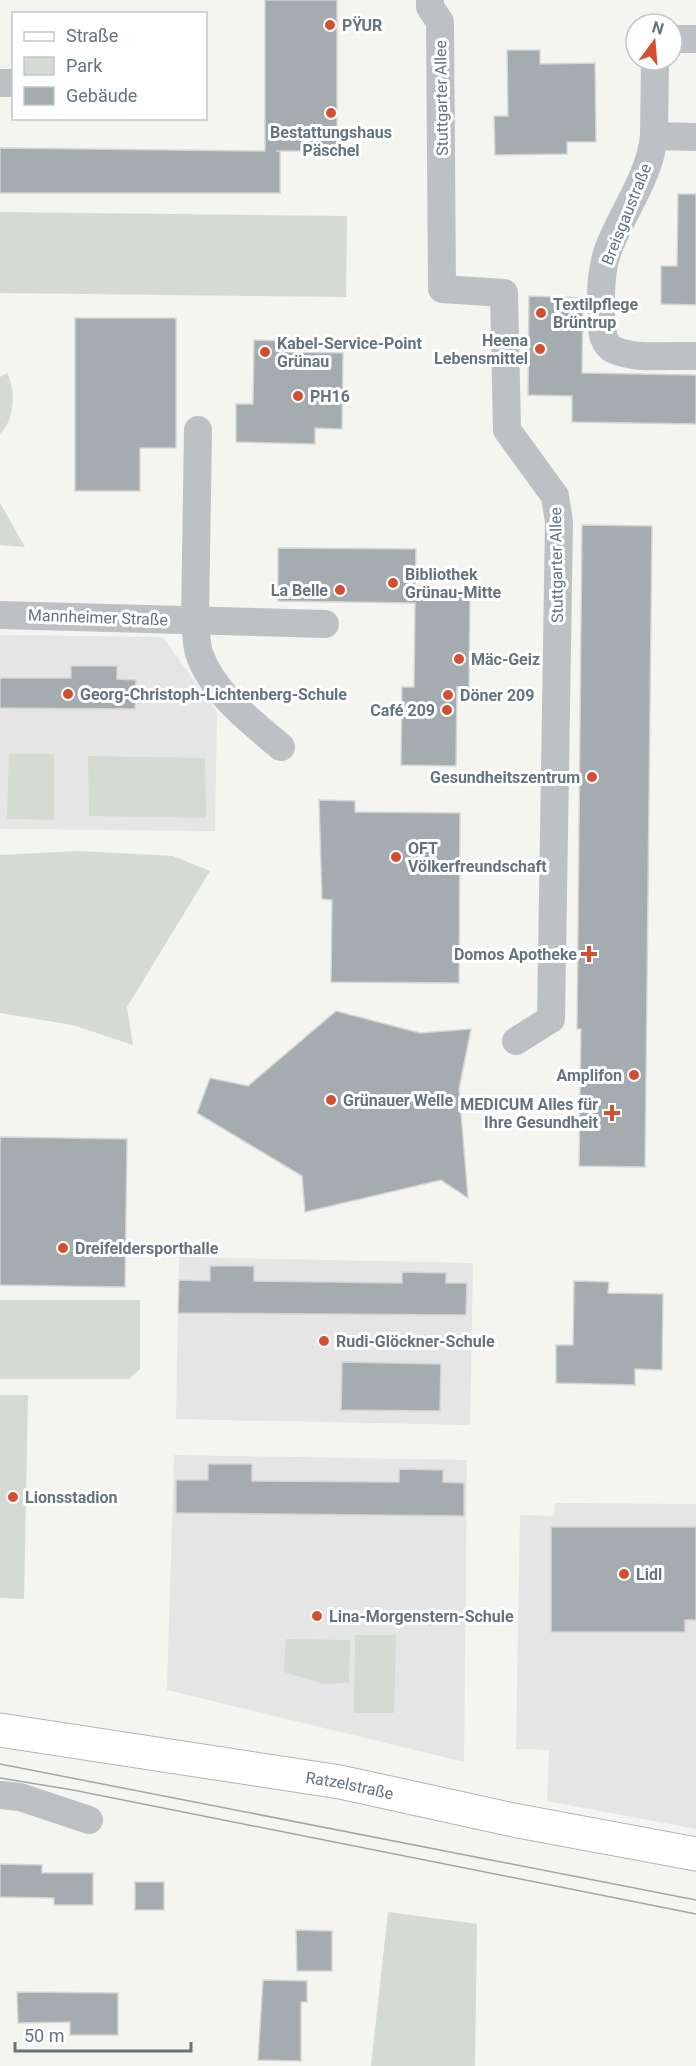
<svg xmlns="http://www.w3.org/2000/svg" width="696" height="2066" font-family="Roboto,sans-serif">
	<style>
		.built { fill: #e4e5e4 }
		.green { fill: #d5dad2 }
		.building { fill: #a4acb0; stroke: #d5d5d3; stroke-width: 1.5 }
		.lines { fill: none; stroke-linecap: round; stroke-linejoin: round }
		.major-casing { stroke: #b1b5b8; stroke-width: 35 }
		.minor { stroke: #bdc1c4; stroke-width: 28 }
		.major { stroke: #fff; stroke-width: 33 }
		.tram { stroke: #9fa5a9; stroke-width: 1.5 }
		.poi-dot { fill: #d34f31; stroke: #fff; stroke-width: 2 }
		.labels { text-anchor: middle; stroke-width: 6; stroke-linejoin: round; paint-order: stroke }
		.poi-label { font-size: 16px; font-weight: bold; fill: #65747e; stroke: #fff; text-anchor: start }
		.street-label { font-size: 16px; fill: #65747e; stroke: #fff }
	</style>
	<rect width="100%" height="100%" fill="#f4f4f0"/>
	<g class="built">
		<path d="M0 635 163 637 217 713 215 831 0 829Z"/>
		<path d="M179 1257 473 1263 470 1425 176 1419Z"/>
		<path d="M174 1455 467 1460 464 1762 167 1690Z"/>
		<path d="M555 1503 696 1504V1829L547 1801 549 1750 516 1749 520 1515 554 1516Z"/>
	</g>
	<g class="green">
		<path d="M0 212 347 216 346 297 0 293Z"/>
		<path d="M7 373C16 391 15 419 0 434V377Z"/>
		<path d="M0 503 25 547 0 545Z"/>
		<path d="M9 754H54V820L7 819Z"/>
		<path d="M88 756 205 758 206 818 89 816Z"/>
		<path d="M78 851 173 856 210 871 127 1007 133 1045 73 1025 0 1013V855Z"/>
		<path d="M0 1300H140V1369L129 1379H0Z"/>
		<path d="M0 1395H28L24 1599 0 1598Z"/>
		<path d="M355 1635H396L394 1713H354Z"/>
		<path d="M286 1639 350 1640 349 1683 324 1684 284 1672Z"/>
		<path d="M388 1912 477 1924 475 2066H371Z"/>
	</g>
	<g class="building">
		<path d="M265 0H337V151H276H280V193H0V148L265 151Z"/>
		<path d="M507 50H540V64L595 63 596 142H567V154L495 155 494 116H508Z"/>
		<path d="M678 194H696V305L661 304V266H677Z"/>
		<path d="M529 296 583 298 582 373 696 375V424L572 422V396L528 395Z"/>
		<path d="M75 318H176V448H140V491H75Z"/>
		<path d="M254 340 289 341 288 352 343 353 342 429 315 428V444L236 442V404H253Z"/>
		<path d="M582 525 652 526 645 1167 579 1166 581 1029H577Z"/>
		<path d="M278 548 416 549 415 592 470 593 469 687H457L456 766 401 765 402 687H414L415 603 278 601Z"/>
		<path d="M71 666H117V679L136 680 135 709 0 708V678H71Z"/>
		<path d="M319 800 355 801V812L460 813 459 983 331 982 332 900 322 899Z"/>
		<path d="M336 1011 420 1033 471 1029 459 1089 468 1198 441 1180 305 1212 302 1176 197 1113 210 1078 248 1086Z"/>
		<path d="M0 1137 127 1139 125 1287 0 1285Z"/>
		<path d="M210 1266H254V1281L402 1283V1272L446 1273V1283H467L466 1315 178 1313 179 1280 210 1281Z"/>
		<path d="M574 1281 609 1282 608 1293 663 1294 662 1370 635 1369V1385L556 1383V1345H573Z"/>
		<path d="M342 1362 441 1364 440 1411 341 1410Z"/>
		<path d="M208 1464H252V1481L399 1482V1469L443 1470V1482L464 1483V1516L176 1513V1480H208Z"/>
		<path d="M551 1527H696V1620H685V1632H551Z"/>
		<path d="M0 1864 42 1865V1873H93V1905H54V1898L0 1897Z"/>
		<rect x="135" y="1882" width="29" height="28"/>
		<path d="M296 1930 332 1931V1971H297Z"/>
		<path d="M263 1980 307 1981V2002H301V2061L258 2060Z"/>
		<path d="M17 1992 118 1993V2035H70V2022L18 2023Z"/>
	</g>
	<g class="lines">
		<g class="major-casing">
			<g id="major">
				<path id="s1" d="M0 1730 340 1782 513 1820 696 1854"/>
			</g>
		</g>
		<g class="minor">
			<path d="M430 0V7L440 22 442 289 504 293 507 430 555 496 559 522 551 1019 516 1041"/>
			<path d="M672 39H696"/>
			<path d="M655 60 654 136 696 137"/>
			<path d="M0 83H14"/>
			<path d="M654 136C650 177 622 212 608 250 600 273 601 295 601 318 602 330 602 344 614 350 637 360 671 355 696 356"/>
			<path d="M198 430 195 620C196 630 196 643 199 653 212 692 250 721 281 747"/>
			<path d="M0 615 325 624"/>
			<path d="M0 1795 20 1797 89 1820"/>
		</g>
		<use href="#major" class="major"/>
		<g class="tram">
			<path d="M0 1764 696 1900"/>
			<path d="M0 1778 73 1790 696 1914"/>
		</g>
	</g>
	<g class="poi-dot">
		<circle cx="330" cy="25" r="6"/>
		<circle cx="331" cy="113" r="6"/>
		<circle cx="541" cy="313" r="6"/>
		<circle cx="540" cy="349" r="6"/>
		<circle cx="265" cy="352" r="6"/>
		<circle cx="298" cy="396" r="6"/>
		<circle cx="393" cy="583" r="6"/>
		<circle cx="340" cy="590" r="6"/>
		<circle cx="459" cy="659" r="6"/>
		<circle cx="68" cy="694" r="6"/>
		<circle cx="448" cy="695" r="6"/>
		<circle cx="447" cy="710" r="6"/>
		<circle cx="592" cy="777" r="6"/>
		<circle cx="396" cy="857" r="6"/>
		<path d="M586 945h6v6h6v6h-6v6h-6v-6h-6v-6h6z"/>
		<circle cx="634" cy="1075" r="6"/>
		<circle cx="331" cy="1100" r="6"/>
		<path d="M609 1104h6v6h6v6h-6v6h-6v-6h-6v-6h6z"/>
		<circle cx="63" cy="1248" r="6"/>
		<circle cx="324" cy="1341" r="6"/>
		<circle cx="13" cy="1497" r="6"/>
		<circle cx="624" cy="1574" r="6"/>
		<circle cx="317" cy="1616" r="6"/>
	</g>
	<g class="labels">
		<g class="poi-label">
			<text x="342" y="31">PŸUR</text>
			<text x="331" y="138" text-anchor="middle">Bestattungshaus<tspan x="331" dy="18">Päschel</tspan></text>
			<text x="553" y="310">Textilpflege<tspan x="553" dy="18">Brüntrup</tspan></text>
			<text x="528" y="346" text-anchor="end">Heena<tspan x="528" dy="18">Lebensmittel</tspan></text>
			<text x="277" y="349">Kabel-Service-Point<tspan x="277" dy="18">Grünau</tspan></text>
			<text x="310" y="402">PH16</text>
			<text x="405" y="580">Bibliothek<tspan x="405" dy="18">Grünau-Mitte</tspan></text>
			<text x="328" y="596" text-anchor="end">La Belle</text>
			<text x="471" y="665">Mäc-Geiz</text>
			<text x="80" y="700">Georg-Christoph-Lichtenberg-Schule</text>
			<text x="460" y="701">Döner 209</text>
			<text x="435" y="716" text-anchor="end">Café 209</text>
			<text x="580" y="783" text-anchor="end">Gesundheitszentrum</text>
			<text x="408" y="854">OFT<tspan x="408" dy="18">Völkerfreundschaft</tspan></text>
			<text x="577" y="960" text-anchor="end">Domos Apotheke</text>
			<text x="622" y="1081" text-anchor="end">Amplifon</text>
			<text x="343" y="1106">Grünauer Welle</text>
			<text x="598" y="1110" text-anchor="end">MEDICUM Alles für<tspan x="598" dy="18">Ihre Gesundheit</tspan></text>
			<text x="75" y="1254">Dreifeldersporthalle</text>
			<text x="336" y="1347">Rudi-Glöckner-Schule</text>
			<text x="25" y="1503">Lionsstadion</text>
			<text x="636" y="1580">Lidl</text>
			<text x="329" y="1622">Lina-Morgenstern-Schule</text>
		</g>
		<g class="street-label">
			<text transform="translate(441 98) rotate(-91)" y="6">Stuttgarter Allee</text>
			<text transform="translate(626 214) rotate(-68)" y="6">Breisgaustraße</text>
			<text transform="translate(556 565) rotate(-91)" y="6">Stuttgarter Allee</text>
			<text transform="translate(98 617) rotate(2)" y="6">Mannheimer Straße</text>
			<text dy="6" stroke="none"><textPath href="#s1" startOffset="354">Ratzelstraße</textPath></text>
		</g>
	</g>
	<rect x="12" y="12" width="195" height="108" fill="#ffffff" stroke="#c1c7cb" stroke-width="1.5"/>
	<rect x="24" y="32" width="30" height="9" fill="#ffffff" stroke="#c1c7cb" stroke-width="1.5"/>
	<text x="66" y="42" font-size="18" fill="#65747e">Straße</text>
	<rect x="24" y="57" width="30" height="18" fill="#d5dad2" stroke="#c1c7cb" stroke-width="1.5"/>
	<text x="66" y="72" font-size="18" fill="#65747e">Park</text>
	<rect x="24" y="87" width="30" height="18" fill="#a4acb0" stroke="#c1c7cb" stroke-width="1.5"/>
	<text x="66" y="102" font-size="18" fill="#65747e">Gebäude</text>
	<g transform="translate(654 42) rotate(16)"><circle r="28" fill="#ffffff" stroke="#c1c7cb" stroke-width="1.5"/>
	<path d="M0-4.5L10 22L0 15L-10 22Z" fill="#d34f31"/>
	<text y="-9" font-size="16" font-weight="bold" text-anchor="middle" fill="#65747e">N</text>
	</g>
	<path d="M15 2042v9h176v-9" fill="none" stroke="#65747e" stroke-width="3"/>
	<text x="24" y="2042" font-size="18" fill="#65747e" stroke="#ffffff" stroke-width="4.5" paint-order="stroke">50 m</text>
</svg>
